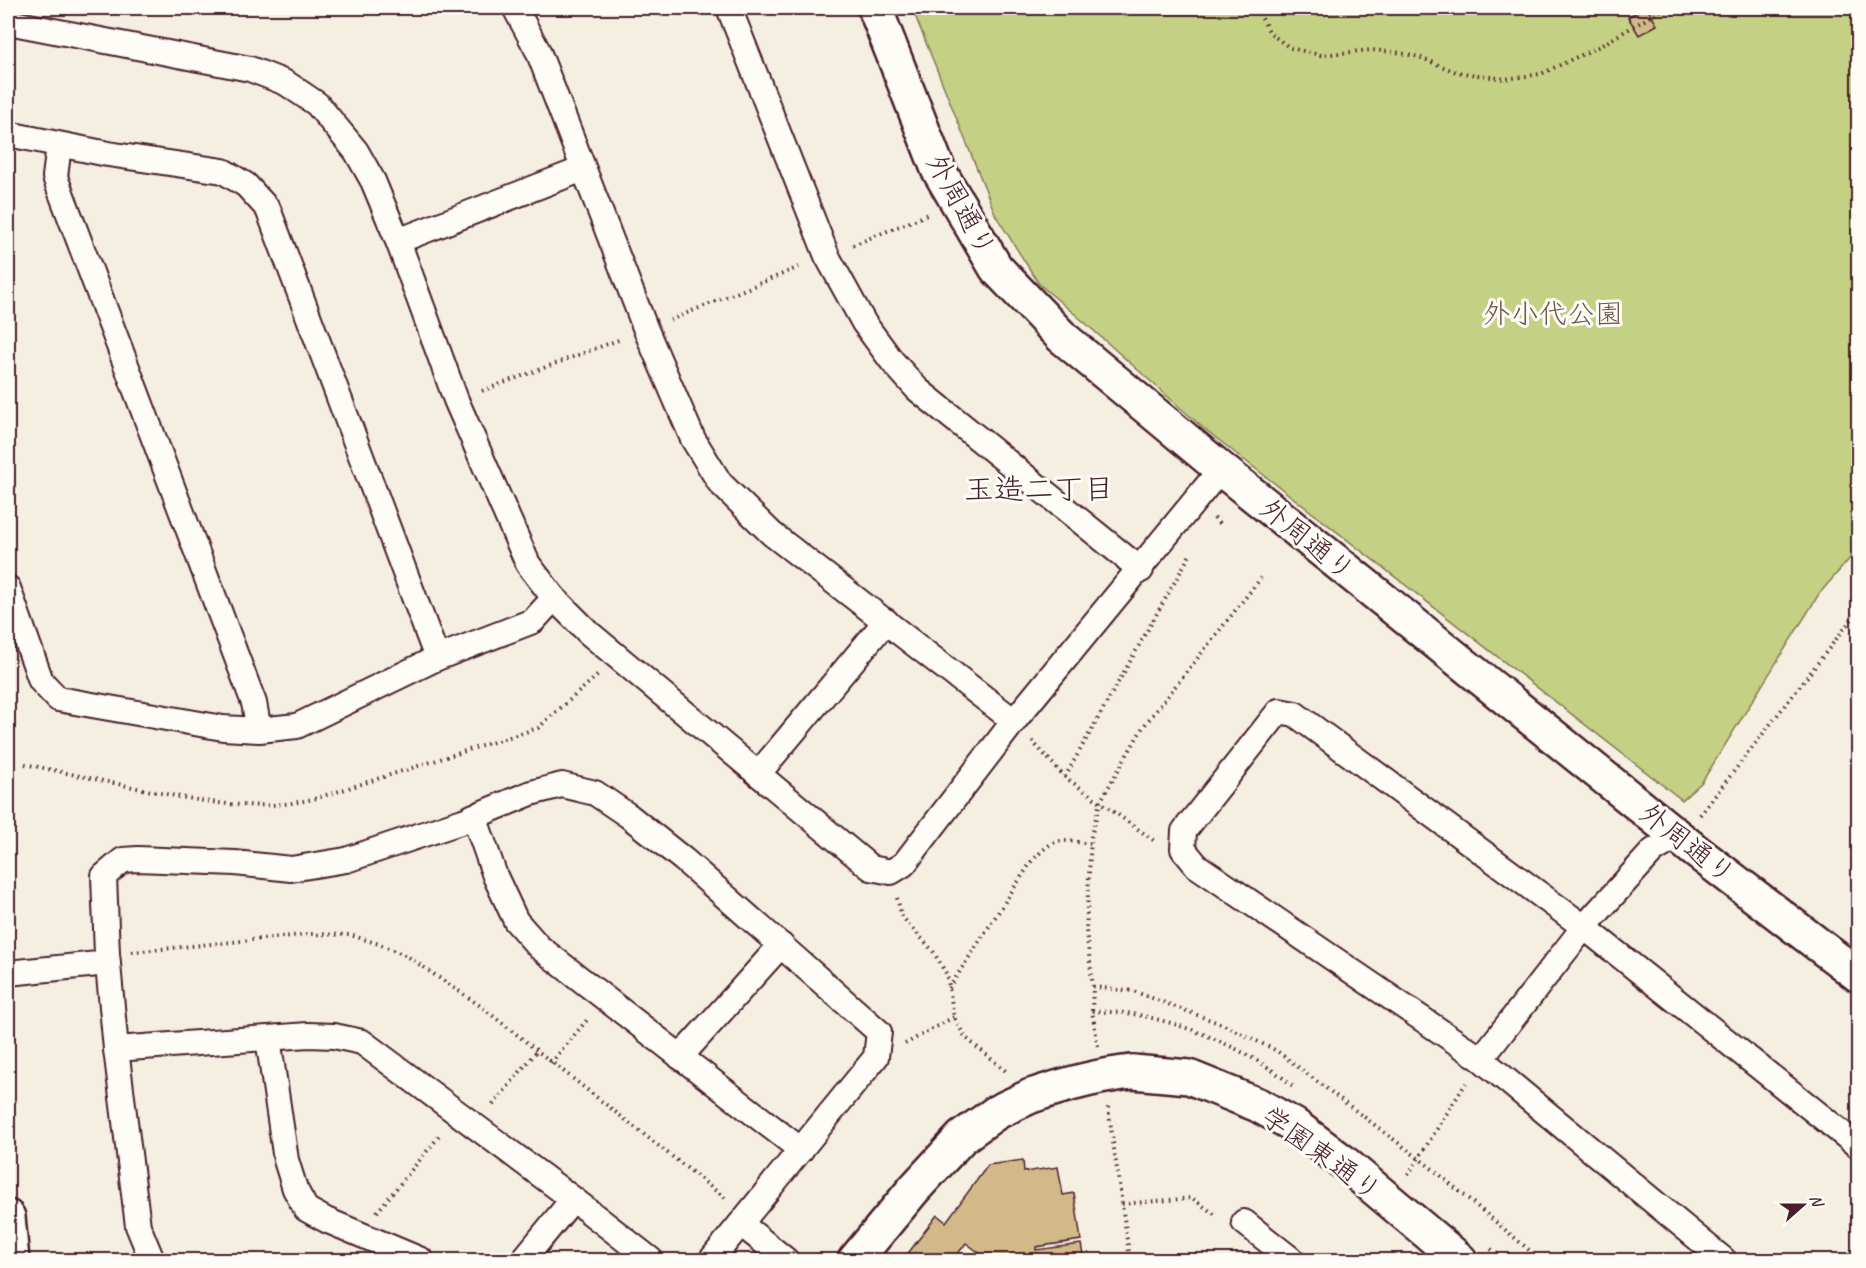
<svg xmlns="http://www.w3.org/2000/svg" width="1866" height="1268" font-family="Caveat,'Klee One',sans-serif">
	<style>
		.green { fill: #c4d084; stroke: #877858; stroke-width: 1.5 }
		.building { fill: #d1b988; stroke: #4a1f2b; stroke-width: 1.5 }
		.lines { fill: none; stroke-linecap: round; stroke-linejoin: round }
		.street-casing { stroke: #4a1f2b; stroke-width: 28 }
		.secondary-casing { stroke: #4a1f2b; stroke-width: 38 }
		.path { stroke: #4a1f2b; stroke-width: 4; stroke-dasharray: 1.5 4.5; stroke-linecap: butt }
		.street { stroke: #fdfcf7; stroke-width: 24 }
		.secondary { stroke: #fdfcf7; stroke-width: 33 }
		.secondary-bridge-casing { stroke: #4a1f2b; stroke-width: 38; stroke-linecap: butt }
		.secondary-bridge { stroke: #fdfcf7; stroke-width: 33 }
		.labels { text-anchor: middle; stroke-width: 6; stroke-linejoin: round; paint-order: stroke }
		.street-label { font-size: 28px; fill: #4a1f2b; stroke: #fdfcf7 }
		.park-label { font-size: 28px; fill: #6f5446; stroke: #fdfcf7 }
		.neighbourhood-label { font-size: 30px; fill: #4a1f2b; stroke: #fdfcf7 }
	</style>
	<rect width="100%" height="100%" fill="#f4efe1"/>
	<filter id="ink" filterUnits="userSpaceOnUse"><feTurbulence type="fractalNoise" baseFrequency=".0167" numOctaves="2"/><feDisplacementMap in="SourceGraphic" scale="12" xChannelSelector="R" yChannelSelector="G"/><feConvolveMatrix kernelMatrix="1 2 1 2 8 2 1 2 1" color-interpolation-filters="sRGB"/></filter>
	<g filter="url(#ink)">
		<path class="green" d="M912 8H1858V549L1819 594 1702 782 1682 800 1202 427 1084 322 1039 284 996 216Z"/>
		<g class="building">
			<path d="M1644 8H1647L1657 25 1639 35 1628 17Z"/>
			<path d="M1023 1160 1024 1172 1058 1167 1063 1195 1074 1193 1081 1240 1036 1247V1250L1081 1244 1084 1260H989L966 1243 953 1260H903L937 1215 946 1222 988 1165Z"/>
		</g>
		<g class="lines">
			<g class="street-casing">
				<g id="street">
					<path d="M515 8 538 51 646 330 693 439 720 483 772 534 1014 721"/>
					<path d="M729 8 827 256 864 323 892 361 917 389 1141 570"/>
					<path d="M8 22 250 69 286 83 317 104 356 151 373 181 398 241 456 400 528 564 554 598 589 633 871 868 891 872 904 864 1014 721 1221 469"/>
					<path d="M8 134 108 154 223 171 246 185 268 209 437 658"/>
					<path d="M59 145 55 177 254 703 259 730"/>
					<path d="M398 241 583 169"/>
					<path d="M8 588 41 681 58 699 223 728 259 730 297 726 437 658 533 621 554 598"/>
					<path d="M758 774 886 621"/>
					<path d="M474 816 495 876 516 921 539 947 801 1150"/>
					<path d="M8 973 108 963"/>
					<path d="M268 1038 286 1160 295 1189 306 1209 326 1220 421 1260"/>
					<path d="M116 1049 308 1035 334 1036 362 1042 573 1199 651 1260"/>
					<path d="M680 1057 781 945"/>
					<path d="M1481 1059 1584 927 1653 851 1678 836"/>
					<path d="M1244 1222 1292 1260"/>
					<path d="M741 1224 786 1260"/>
					<path d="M152 1260 138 1226 116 1049 107 954 104 876 123 860 138 859 235 863 291 869 346 860 463 821 531 793 562 785 595 793 629 816 684 860 879 1032 876 1057 711 1260"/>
					<path d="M523 1260 573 1199"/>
					<path d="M1724 1260 1481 1059 1197 866 1183 849 1184 831 1279 711 1295 714 1584 927 1858 1146"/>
				</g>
			</g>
			<g class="secondary-casing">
				<g id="secondary">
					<path d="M875 8 938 169 996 268 1062 337 1221 469 1697 852 1858 975"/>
					<path d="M1133 1072 1189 1077 1258 1105 1294 1125 1342 1161 1460 1260"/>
					<path d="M8 1217 12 1260"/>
					<path d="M855 1260 914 1189 962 1137 997 1112 1031 1096"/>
				</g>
			</g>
			<g class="path">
				<path d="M1256 8 1270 33 1290 48 1321 55 1371 50 1396 52 1419 57 1456 72 1505 79 1541 74 1600 46 1665 8"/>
				<path d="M853 245 929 214"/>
				<path d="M670 320 802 266"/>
				<path d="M482 391 621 339"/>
				<path d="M1214 518 1220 525"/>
				<path d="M1032 741 1065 777 1156 842"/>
				<path d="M25 764C62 772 99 780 137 788 199 801 254 814 317 798L538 728 598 675"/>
				<path d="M1065 777 1191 553"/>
				<path d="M1700 815 1858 611"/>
				<path d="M897 898 902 917 933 951 947 975 954 1017 965 1037 1008 1073"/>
				<path d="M132 952 311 934 350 935 379 944 407 956 479 1005 725 1198"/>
				<path d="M1093 987 1133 991 1224 1025 1277 1051 1434 1170 1541 1260"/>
				<path d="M949 988 1031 862C1055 837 1056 839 1090 844"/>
				<path d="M1092 1011C1106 1012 1120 1012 1133 1014 1188 1024 1250 1050 1293 1086"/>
				<path d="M905 1044 954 1017"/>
				<path d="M1098 1046 1092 1011 1093 987 1086 931 1091 837 1100 802 1143 727 1261 578"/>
				<path d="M551 1063 587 1020"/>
				<path d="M493 1105 537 1051"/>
				<path d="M1108 1107 1130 1260"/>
				<path d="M1408 1175 1466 1083"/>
				<path d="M1122 1204 1192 1198 1217 1216"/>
				<path d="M377 1212 441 1134"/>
				<path d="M1491 1249 1505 1260"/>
			</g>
			<use href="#street" class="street"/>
			<use href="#secondary" class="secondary"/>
			<g class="secondary-bridge-casing">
				<path id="secondary-bridge" d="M1031 1096C1064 1085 1098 1075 1133 1072"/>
			</g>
			<use href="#secondary-bridge" class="secondary-bridge"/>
		</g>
	</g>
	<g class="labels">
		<g class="street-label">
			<text transform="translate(962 205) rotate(61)" y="10">外周通り</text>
			<text transform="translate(1308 539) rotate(39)" y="10">外周通り</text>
			<text transform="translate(1688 843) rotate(38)" y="10">外周通り</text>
			<text transform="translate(1322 1153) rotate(36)" y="10">学園東通り</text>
		</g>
		<g class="park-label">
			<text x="1553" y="323">外小代公園</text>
		</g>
		<g class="neighbourhood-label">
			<text x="1039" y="499">玉造二丁目</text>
		</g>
	</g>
	<rect width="1866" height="1268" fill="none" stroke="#fdfcf7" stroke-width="30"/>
	<rect x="15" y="15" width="1836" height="1238" fill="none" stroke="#4a1f2b" stroke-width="2" filter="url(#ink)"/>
	<g transform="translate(1803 1205) rotate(69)" stroke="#fdfcf7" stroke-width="4.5" paint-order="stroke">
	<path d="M0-4.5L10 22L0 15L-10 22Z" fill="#4a1f2b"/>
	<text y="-9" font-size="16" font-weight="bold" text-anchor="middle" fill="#4a1f2b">N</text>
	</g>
</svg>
